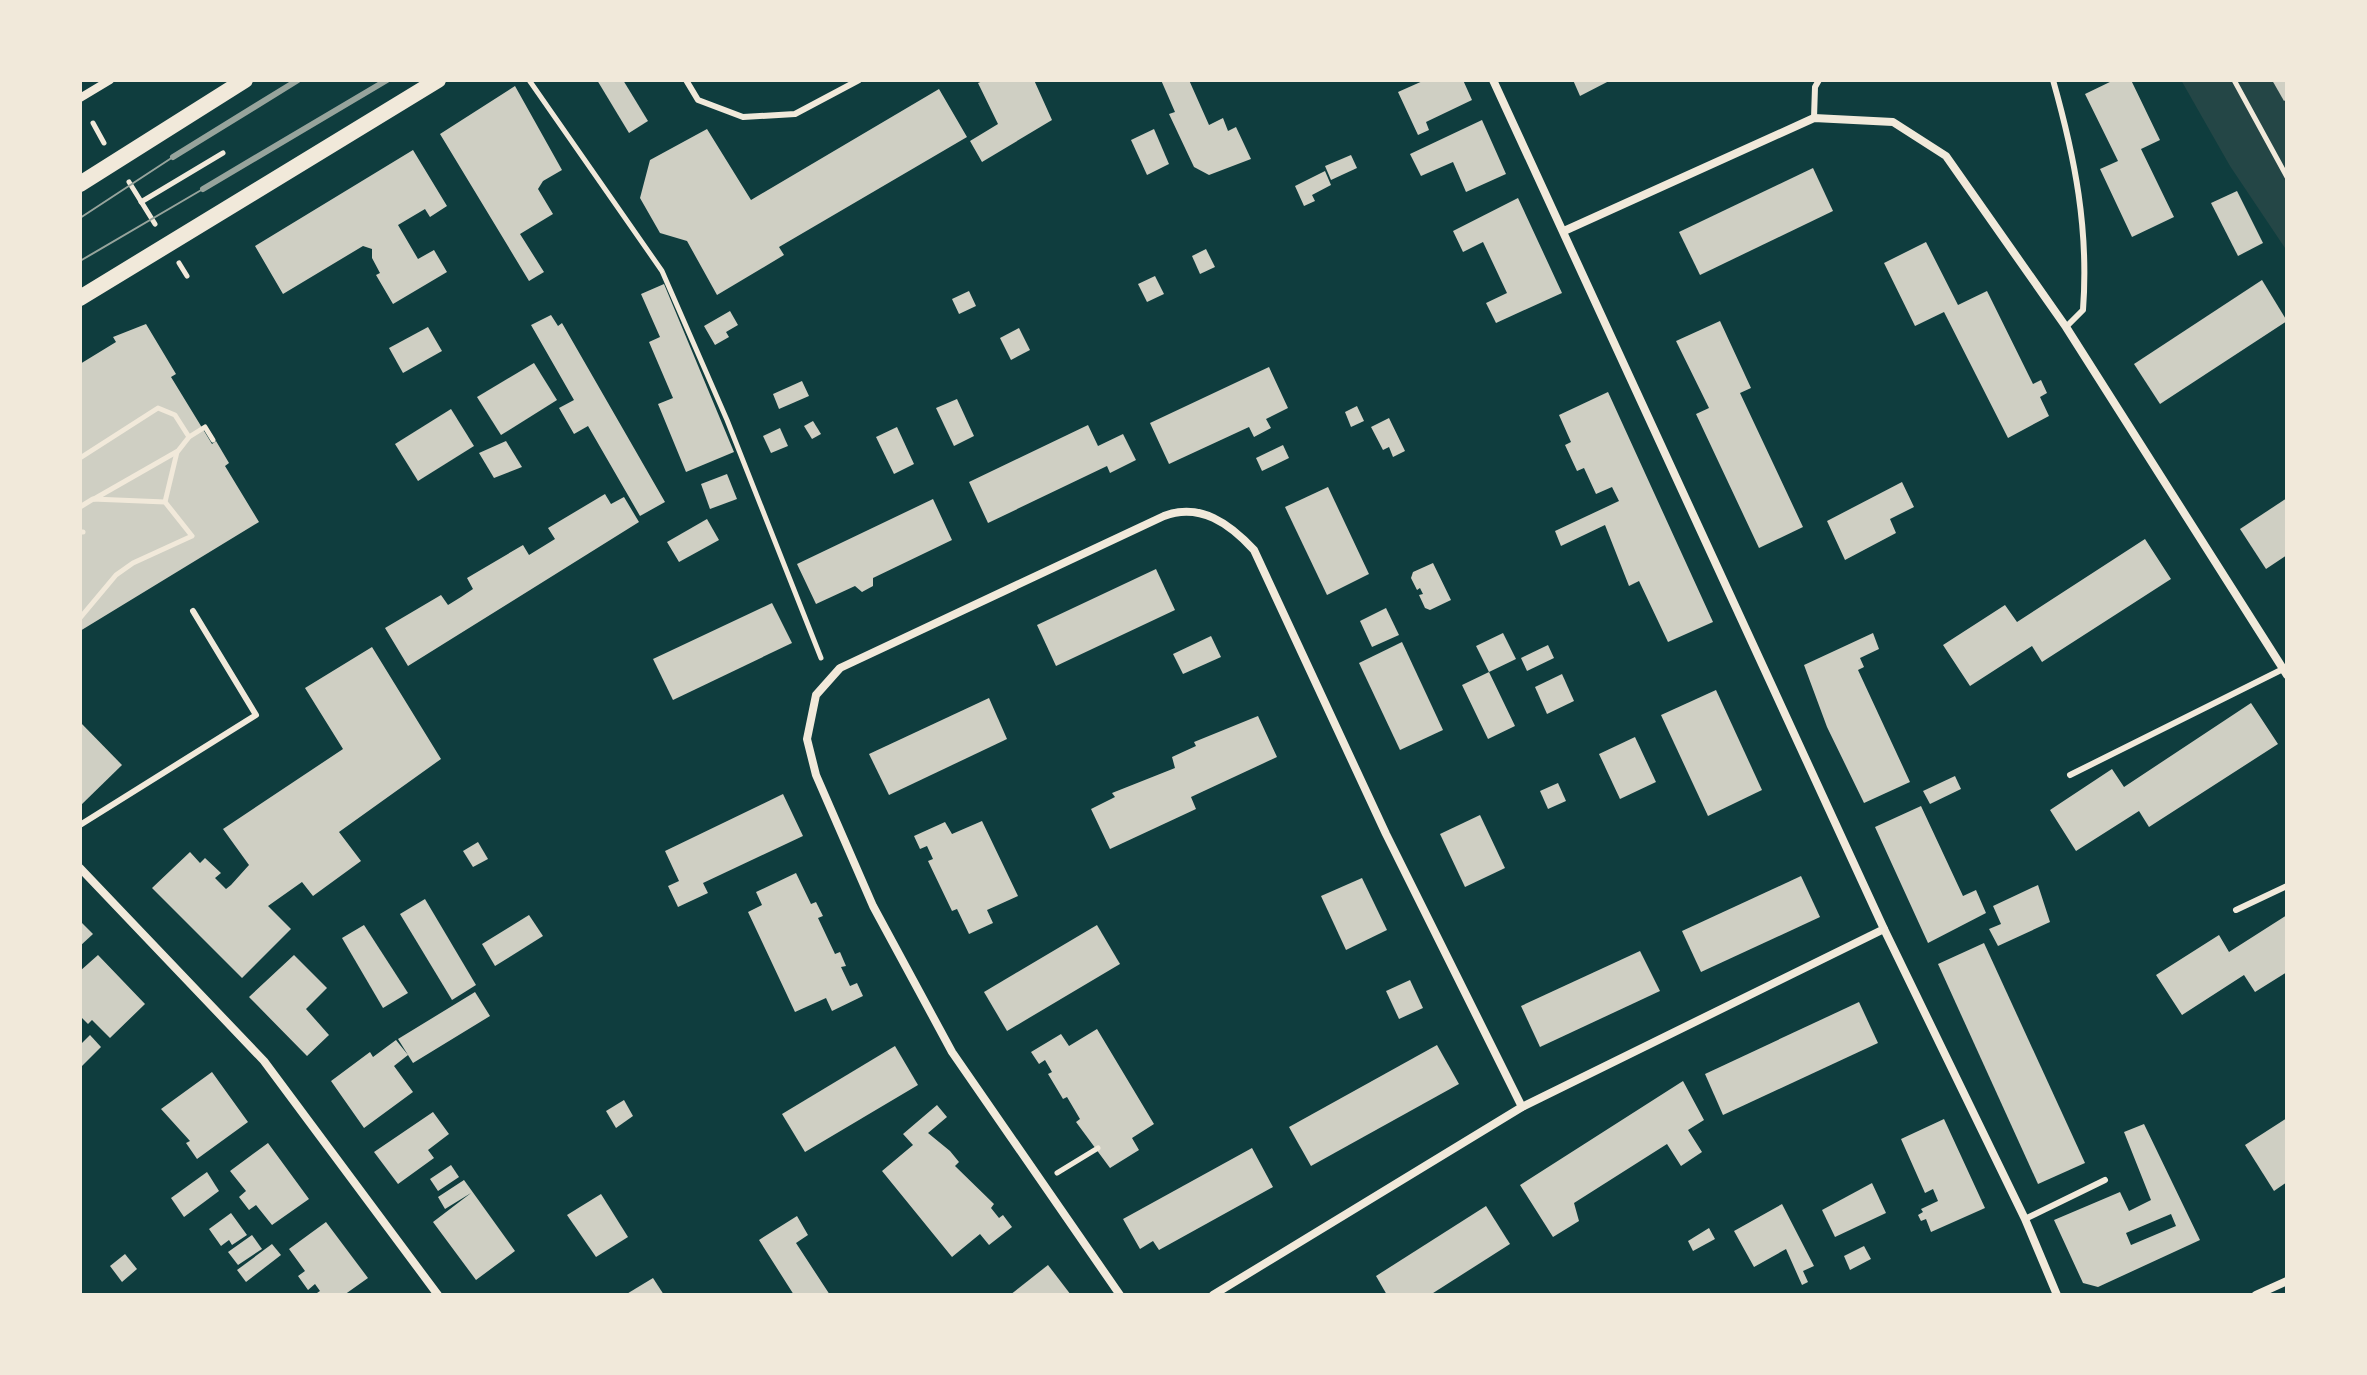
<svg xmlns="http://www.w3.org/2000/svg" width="2367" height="1375" font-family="Poppins,sans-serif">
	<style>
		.green { fill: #244646 }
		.building { fill: #cfcfc3; fill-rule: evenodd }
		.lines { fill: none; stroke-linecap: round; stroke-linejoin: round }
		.path { stroke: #f1e9da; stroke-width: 5 }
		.service { stroke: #f1e9da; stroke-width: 6 }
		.minor { stroke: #f1e9da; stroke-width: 8 }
		.secondary { stroke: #f1e9da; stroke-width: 16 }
		.tram { stroke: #97a49c; stroke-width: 2 }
		.rail { stroke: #97a49c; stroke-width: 6 }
	</style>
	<rect width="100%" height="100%" fill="#0f3d3e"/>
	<path class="green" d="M2181 80H2287V251L2230 166Z"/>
	<g class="building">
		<path d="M597 80H623L648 121 629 133Z"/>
		<path d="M985 80H1034L1052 120 982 162 970 141 998 124 978 83Z"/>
		<path d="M1161 80H1189L1209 125 1223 118 1228 131 1236 127 1251 159 1209 175 1194 167 1169 114 1175 112Z"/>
		<path d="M1425 80H1463L1472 100 1426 122 1429 130 1418 135 1398 92Z"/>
		<path d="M1573 80H1611L1580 96Z"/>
		<path d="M2114 80H2131L2160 140 2141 149 2174 217 2132 237 2100 169 2118 161 2085 94Z"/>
		<path d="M2272 80H2287V99L2284 101Z"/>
		<path d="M515 86 562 170 543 181 538 189 553 214 520 234 544 272 529 281 440 134Z"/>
		<path d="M939 89 967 137 779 247 784 255 717 295 687 241 660 233 640 198 650 160 707 129 751 200Z"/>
		<path d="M1482 120 1506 174 1466 192 1453 162 1421 176 1410 154Z"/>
		<path d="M1154 129 1169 164 1147 175 1131 140Z"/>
		<path d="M413 150 447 206 430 217 425 209 398 225 418 259 434 250 447 272 393 304 376 275 380 273 372 258V249L363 246 283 294 255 246Z"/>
		<path d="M1351 155 1357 168 1331 180 1325 166Z"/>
		<path d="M1813 168 1833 211 1700 275 1679 232Z"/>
		<path d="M1325 171 1331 185 1312 195 1315 201 1304 206 1295 186Z"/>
		<path d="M2237 191 2263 243 2238 256 2211 203Z"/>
		<path d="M1518 198 1562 293 1496 323 1486 303 1507 293 1483 242 1463 252 1453 231Z"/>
		<path d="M1926 242 1958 305 1987 291 2033 384 2041 380 2047 393 2040 397 2049 416 2008 438 1944 312 1915 326 1884 263Z"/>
		<path d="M1206 249 1215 267 1200 274 1192 256Z"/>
		<path d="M1155 276 1164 294 1147 302 1138 284Z"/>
		<path d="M2262 280 2287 321 2160 404 2134 364Z"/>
		<path d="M664 284 734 452 686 472 658 404 673 398 649 342 660 337 641 294Z"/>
		<path d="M969 291 976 306 959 314 952 299Z"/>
		<path d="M730 311 738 325 726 332 729 337 715 345 704 326Z"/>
		<path d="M551 315 558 326 562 323 665 502 640 516 588 426 574 434 559 408 574 400 531 325Z"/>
		<path d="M1720 321 1751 388 1740 393 1803 527 1759 548 1696 414 1709 408 1676 341Z"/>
		<path d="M146 324 176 374 171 377 212 444 216 441 229 463 225 466 259 522 80 631V364L116 342 113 337Z"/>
		<path d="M428 327 442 351 403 373 389 348Z"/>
		<path d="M1019 328 1030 350 1011 360 1000 338Z"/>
		<path d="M534 363 557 400 501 435 477 397Z"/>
		<path d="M1269 367 1288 408 1266 419 1271 428 1254 437 1249 427 1169 464 1150 423Z"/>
		<path d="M802 381 809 396 779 409 773 394Z"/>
		<path d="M1608 392 1713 622 1668 642 1639 581 1629 586 1605 525 1561 546 1555 531 1619 501 1612 487 1596 494 1584 468 1577 471 1565 445 1571 442 1559 415Z"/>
		<path d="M957 399 974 436 954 446 936 408Z"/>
		<path d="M1357 406 1364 421 1351 427 1345 412Z"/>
		<path d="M451 409 474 446 418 481 395 444Z"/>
		<path d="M1389 418 1405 451 1393 457 1389 447 1383 450 1371 427Z"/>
		<path d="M813 421 821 434 812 439 804 426Z"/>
		<path d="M1088 425 1098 446 1123 434 1136 460 1110 473 1107 466 988 523 969 482Z"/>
		<path d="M897 427 914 464 894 474 876 437Z"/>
		<path d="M780 428 788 446 771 453 763 436Z"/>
		<path d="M506 441 522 467 494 478 479 453Z"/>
		<path d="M1283 445 1289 458 1262 471 1256 458Z"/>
		<path d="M727 474 737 499 710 509 701 484Z"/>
		<path d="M1902 482 1914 507 1890 519 1896 533 1845 560 1827 521Z"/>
		<path d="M1328 487 1369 574 1327 595 1285 507Z"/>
		<path d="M605 494 611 504 624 497 639 522 408 666 385 628 441 595 448 605 461 597 473 589 467 578 523 545 529 555 555 539 548 528Z"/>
		<path d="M2287 498V555L2266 569 2240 529Z"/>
		<path d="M933 499 952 540 873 578V586L862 592 855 586 816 604 797 564Z"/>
		<path d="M707 519 719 540 679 562 667 542Z"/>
		<path d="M2145 539 2171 579 2042 662 2032 646 1970 686 1943 645 2005 605 2017 622Z"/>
		<path d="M1433 563 1451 600 1430 610 1425 608 1419 595 1423 594 1420 588 1417 590 1411 578 1413 572Z"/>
		<path d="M1156 569 1175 610 1056 666 1037 625Z"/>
		<path d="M772 603 792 643 673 700 653 659Z"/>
		<path d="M1386 608 1399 635 1372 647 1360 621Z"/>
		<path d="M1503 633 1516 659 1489 672 1515 726 1488 739 1462 685 1489 672 1476 646Z"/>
		<path d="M1873 633 1879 649 1860 658 1864 667 1858 670 1910 782 1864 803 1827 727 1804 665Z"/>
		<path d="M1211 636 1221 657 1183 674 1173 654Z"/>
		<path d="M1402 642 1443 730 1400 750 1359 663Z"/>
		<path d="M1548 645 1554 658 1527 671 1521 658Z"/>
		<path d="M372 647 441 759 339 832 361 861 313 896 302 882 268 906 291 929 242 978 152 888 190 852 200 863 205 858 221 873 215 878 226 889 231 885 249 865 223 829 343 749 305 688Z"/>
		<path d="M1562 674 1574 701 1547 714 1535 687Z"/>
		<path d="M1716 690 1762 790 1708 816 1661 715Z"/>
		<path d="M989 698 1007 739 889 795 869 754Z"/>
		<path d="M2251 703 2278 744 2149 827 2139 811 2076 851 2050 810 2112 769 2124 787Z"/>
		<path d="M1258 716 1277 757 1191 797 1196 809 1110 849 1091 809 1115 797 1112 793 1175 768 1172 757 1196 746 1194 742Z"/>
		<path d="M80 722 122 765 80 806Z"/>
		<path d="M1635 737 1656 782 1620 799 1599 754Z"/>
		<path d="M1955 776 1961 789 1930 804 1923 791Z"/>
		<path d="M1558 783 1566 801 1548 809 1540 791Z"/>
		<path d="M783 794 803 836 703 883 708 893 678 907 668 886 679 881 665 851Z"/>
		<path d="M1921 806 1963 896 1976 890 1986 913 1928 943 1875 827Z"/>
		<path d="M1480 815 1505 868 1465 887 1440 834Z"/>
		<path d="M982 821 1018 896 987 910 993 923 969 934 957 909 952 911 928 861 933 859 927 846 920 849 914 836 945 822 952 834Z"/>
		<path d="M478 842 488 859 473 867 463 851Z"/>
		<path d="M796 873 811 904 816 902 823 916 818 918 835 954 840 952 846 966 841 967 850 986 857 983 863 996 832 1011 826 998 795 1012 748 912 762 905 756 892Z"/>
		<path d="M1801 876 1820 917 1701 972 1682 931Z"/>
		<path d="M1362 878 1387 930 1346 950 1321 896Z"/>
		<path d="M2038 885 2050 922 1998 946 1989 929 2001 924 1993 906Z"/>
		<path d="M425 899 476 985 452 1000 400 914Z"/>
		<path d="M529 915 543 936 495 966 482 944Z"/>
		<path d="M2287 915V972L2255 992 2244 975 2182 1015 2156 975 2219 935 2229 952Z"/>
		<path d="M80 921 93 934 80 946Z"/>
		<path d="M364 925 408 993 383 1008 342 938Z"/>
		<path d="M1097 925 1120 964 1007 1031 984 992Z"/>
		<path d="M1984 943 2085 1163 2038 1184 1938 964Z"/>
		<path d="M1640 951 1660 991 1540 1047 1521 1006Z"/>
		<path d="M98 955 145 1004 110 1038 92 1020 88 1024 80 1016V971Z"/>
		<path d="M294 955 327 988 306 1009 329 1035 307 1056 249 997Z"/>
		<path d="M1410 980 1423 1008 1399 1019 1386 991Z"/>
		<path d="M475 992 490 1016 413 1063 408 1055 394 1066 413 1092 364 1128 331 1081 370 1052 373 1057 396 1040 408 1055 398 1039Z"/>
		<path d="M1859 1002 1878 1043 1723 1115 1705 1074Z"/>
		<path d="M1097 1029 1154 1124 1132 1138 1139 1150 1110 1168 1076 1122 1080 1119 1067 1097 1063 1099 1048 1074 1052 1072 1045 1060 1039 1064 1031 1052 1061 1034 1069 1046Z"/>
		<path d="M90 1035 101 1047 82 1066 80 1045Z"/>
		<path d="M1437 1045 1459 1084 1311 1166 1289 1127Z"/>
		<path d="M895 1046 918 1085 805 1152 782 1114Z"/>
		<path d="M212 1072 248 1122 197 1159 186 1143 190 1141 161 1109Z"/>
		<path d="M1683 1081 1704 1120 1688 1130 1702 1152 1681 1166 1667 1144 1574 1203 1579 1221 1553 1237 1520 1185Z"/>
		<path d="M624 1100 633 1116 616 1128 606 1111Z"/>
		<path d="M937 1105 947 1117 928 1133 950 1151 959 1162 955 1166 994 1204 991 1208 999 1218 1003 1215 1012 1227 989 1245 980 1234 952 1257 882 1171 913 1145 903 1134Z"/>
		<path d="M433 1112 449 1134 428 1150 434 1158 398 1184 374 1152Z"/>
		<path d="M2287 1118V1182L2274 1191 2245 1145Z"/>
		<path d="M1944 1119 1985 1208 1931 1232 1926 1219 1921 1221 1918 1215 1923 1212 1921 1209 1938 1201 1933 1189 1925 1193 1901 1139Z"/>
		<path d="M2144 1124 2200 1240 2098 1287 2083 1283 2054 1220 2120 1192 2129 1211 2151 1200 2124 1132ZM2171 1214 2176 1226 2131 1245 2126 1233Z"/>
		<path d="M268 1143 309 1199 272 1225 256 1205 249 1210 239 1197 246 1191 230 1171Z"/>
		<path d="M1252 1148 1273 1187 1159 1250 1153 1241 1140 1249 1123 1219Z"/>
		<path d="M451 1165 459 1177 438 1191 430 1179Z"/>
		<path d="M207 1172 219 1191 184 1217 171 1198Z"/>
		<path d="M464 1180 515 1251 476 1280 433 1222 471 1193 445 1209 438 1197Z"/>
		<path d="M1872 1183 1886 1213 1835 1237 1822 1210Z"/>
		<path d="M601 1194 628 1237 596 1257 567 1215Z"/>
		<path d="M1782 1204 1814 1266 1803 1271 1808 1282 1802 1285 1786 1249 1754 1267 1734 1231Z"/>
		<path d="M1486 1206 1510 1244 1430 1295H1387L1376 1276Z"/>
		<path d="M231 1213 247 1235 232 1245 229 1240 221 1246 209 1229Z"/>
		<path d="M797 1216 808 1235 796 1243 830 1295H794L759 1240Z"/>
		<path d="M326 1222 368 1278 344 1295H314L320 1291 315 1284 308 1290 298 1276 305 1271 289 1249Z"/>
		<path d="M1709 1228 1715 1239 1693 1251 1688 1241Z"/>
		<path d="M252 1235 262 1249 238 1265 228 1252Z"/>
		<path d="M272 1244 281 1255 246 1282 237 1270Z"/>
		<path d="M1864 1246 1871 1259 1850 1270 1844 1256Z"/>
		<path d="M125 1254 137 1269 122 1282 110 1266Z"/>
		<path d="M1048 1265 1071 1295H1010Z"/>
		<path d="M653 1278 664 1295H625Z"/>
	</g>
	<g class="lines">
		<g class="path">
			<path d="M529 80 662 271 727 420 821 658"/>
			<path d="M2234 80 2287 177"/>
			<path d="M93 123 104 143"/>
			<path d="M129 182 155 224"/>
			<path d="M141 202 223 153"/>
			<path d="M179 263 187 276"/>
			<path d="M80 458 158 408 175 415 189 437 205 427 213 440"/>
			<path d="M94 499 178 451 189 437"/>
			<path d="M165 502 177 452"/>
			<path d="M80 507 93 499 165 502 192 536 133 563 116 575 80 618"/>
			<path d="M80 532H83"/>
			<path d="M1057 1173 1098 1148"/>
		</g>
		<g class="service">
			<path d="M686 80 698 100 743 117 795 114 859 80"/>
			<path d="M2053 80C2075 158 2089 229 2083 310L2066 327"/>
			<path d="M1814 118 1815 87 1819 80"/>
			<path d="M2070 775 2283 669"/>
			<path d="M80 825 256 715 193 611"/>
			<path d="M2236 910 2287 886"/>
			<path d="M2025 1219 2105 1180"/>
		</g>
		<g class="minor">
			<path d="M1493 80 1884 929 2025 1219 2057 1295"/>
			<path d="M80 98 110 80"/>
			<path d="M1564 231 1814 118 1893 122 1946 156 2066 327 2287 675"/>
			<path d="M80 868 264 1061 438 1295"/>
			<path d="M1120 1295 952 1052 873 906 816 775 807 739 816 695 840 668 1164 516C1200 502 1230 524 1254 550L1386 834 1522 1107"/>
			<path d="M1213 1295 1522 1107 1884 929"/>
			<path d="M2256 1295 2287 1281"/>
		</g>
		<g class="secondary">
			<path d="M80 184 245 80"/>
			<path d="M80 298 438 80"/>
		</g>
		<g class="tram">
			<path d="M80 218 173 157"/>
			<path d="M80 261 203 189"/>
		</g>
		<g class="rail">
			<path d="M173 157 298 80"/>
			<path d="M203 189 387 80"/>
		</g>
	</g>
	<rect width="2367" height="1375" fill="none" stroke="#f1e9da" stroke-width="164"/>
</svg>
